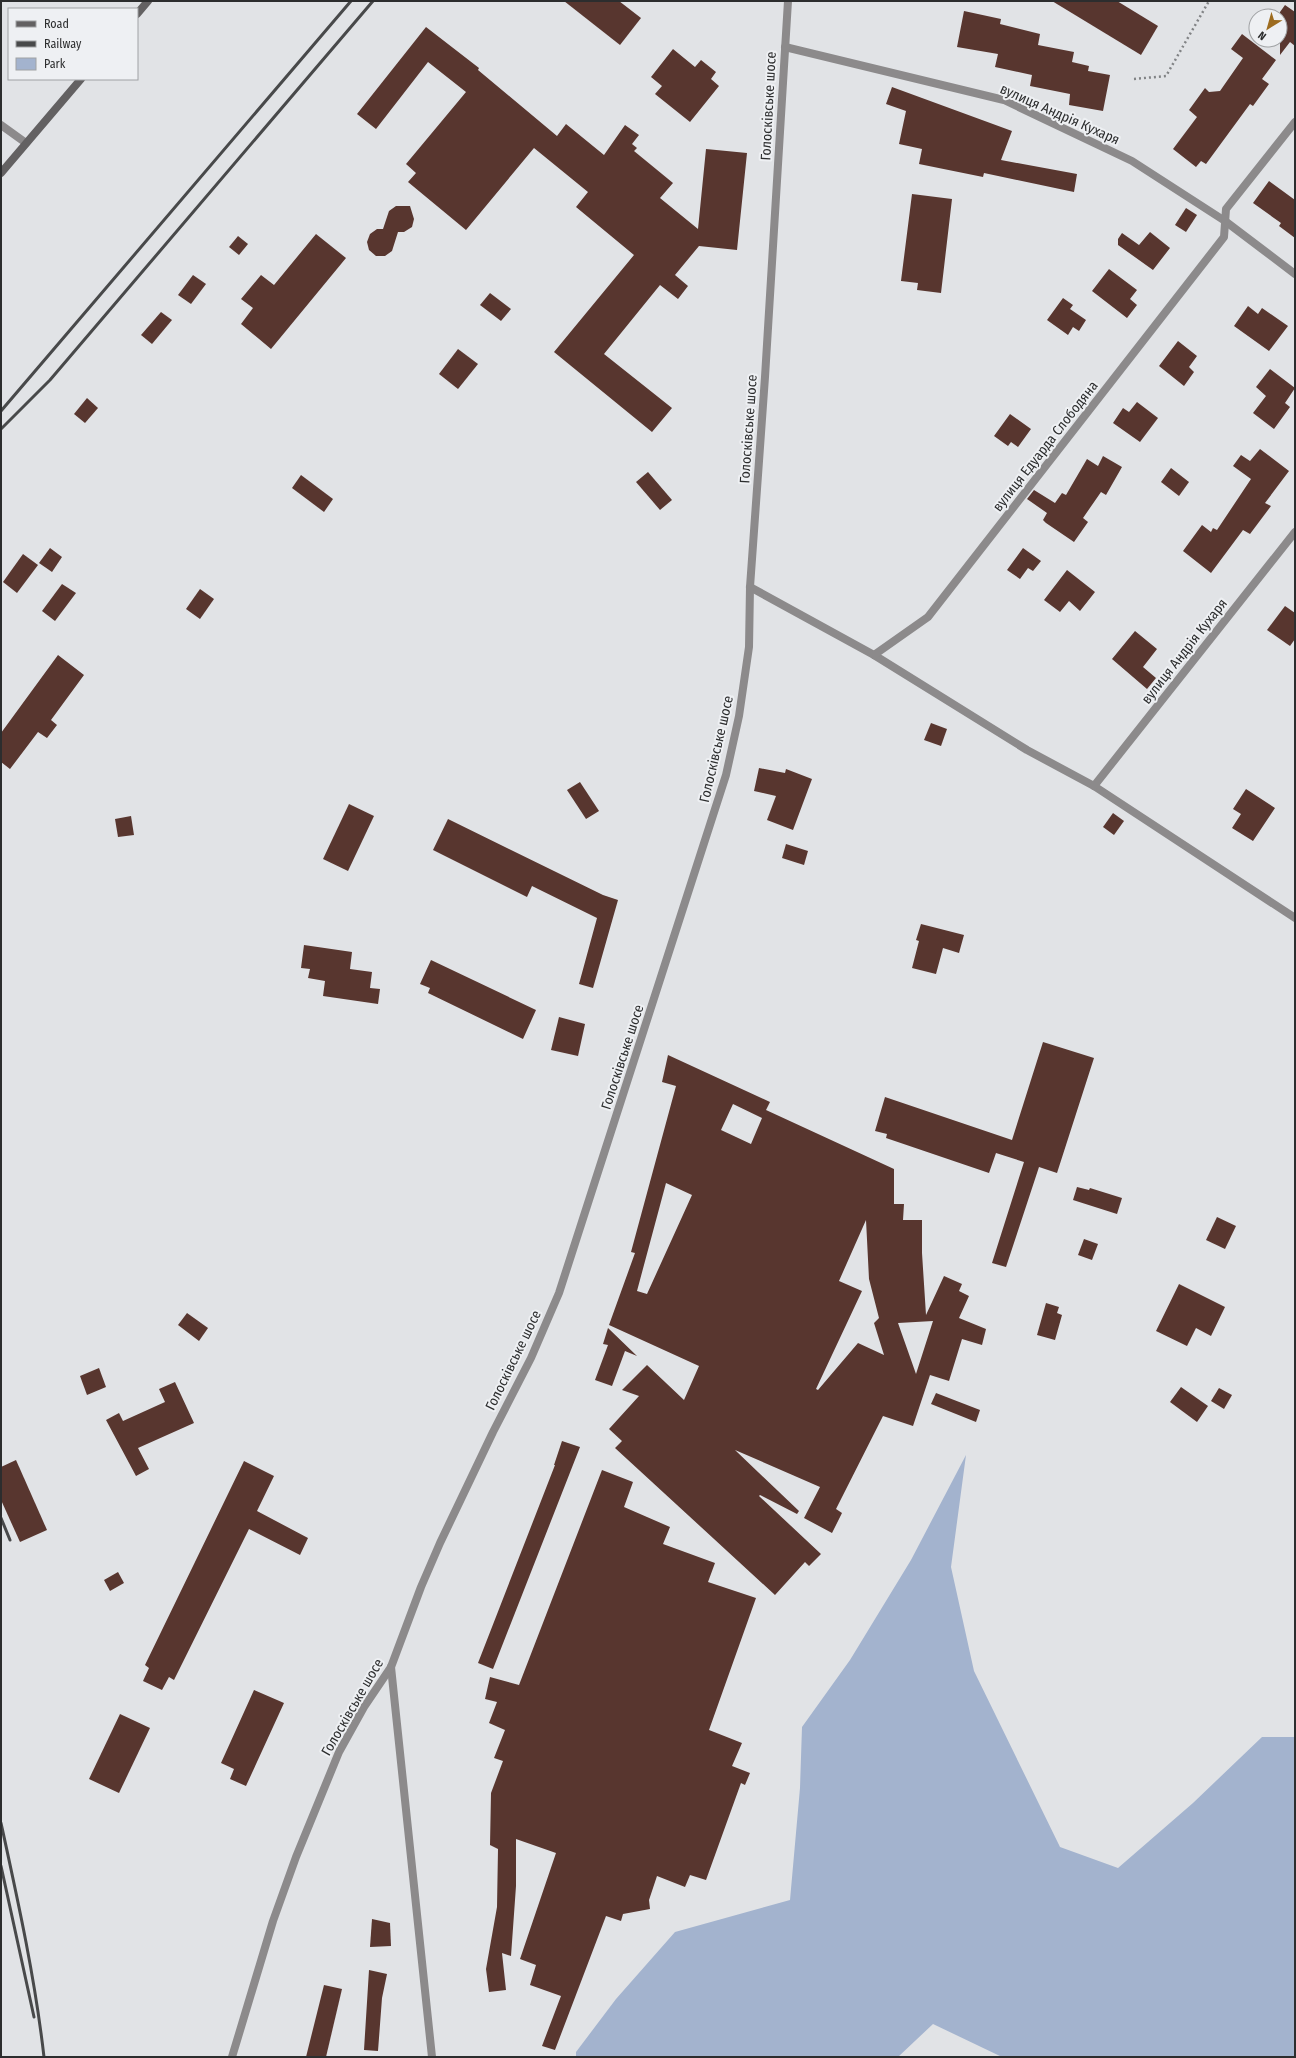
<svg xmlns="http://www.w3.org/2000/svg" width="1296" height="2058" font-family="'Fira Sans Condensed',sans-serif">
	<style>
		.green { fill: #a3b3ce }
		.building { fill: #58362f; fill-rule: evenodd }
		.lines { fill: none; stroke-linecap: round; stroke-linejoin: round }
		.path { stroke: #818385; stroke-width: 2.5; stroke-dasharray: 2 3; stroke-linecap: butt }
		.service { stroke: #8c8a8b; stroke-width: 8 }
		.minor { stroke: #8c8a8b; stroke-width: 8 }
		.tertiary { stroke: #8c8a8b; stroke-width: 8 }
		.secondary { stroke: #636162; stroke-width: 8 }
		.rail { stroke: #48494a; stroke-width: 3 }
		.labels { text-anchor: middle; stroke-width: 4; stroke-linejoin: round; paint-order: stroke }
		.street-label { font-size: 14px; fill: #2c2d2e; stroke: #eef0f3 }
	</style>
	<rect width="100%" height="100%" fill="#e1e3e6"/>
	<path class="green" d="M966 1455 951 1567 974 1671 1060 1847 1118 1868 1193 1803 1262 1737H1295V2057H1002L933 2024 898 2057H576V2052L616 1999 675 1932 790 1900 800 1788 802 1727 850 1660 911 1560Z"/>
	<g class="building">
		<path d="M564 1H619L641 18 620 45Z"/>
		<path d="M1052 1H1117L1158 26 1141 55Z"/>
		<path d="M1285 5 1295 12V46L1290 42 1280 55V12Z"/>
		<path d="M964 11 1001 19 1000 24 1040 34 1038 45 1074 52 1072 62 1089 66 1088 71 1110 75 1103 111 1069 105 1070 94 1030 86 1032 75 995 67 998 54 957 47Z"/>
		<path d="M426 27 479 68 478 70 557 136 566 124 604 155 625 125 639 135 632 144 637 148 634 151 673 183 660 198 698 229 706 149 747 153 737 250 699 246 675 275 688 286 678 299 660 285 604 354 672 408 652 432 554 352 634 255 576 207 588 192 534 148 466 230 408 182 416 173 406 164 466 92 428 62 376 129 357 114Z"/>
		<path d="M1242 34 1276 60 1262 79 1269 84 1253 106 1250 104 1206 164 1201 161 1196 167 1173 149 1197 117 1189 110 1205 88 1209 92 1220 91 1243 58 1231 49Z"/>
		<path d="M673 49 695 67 701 60 716 72 711 79 719 86 690 122 655 94 662 86 651 77Z"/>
		<path d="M892 87 1012 131 1001 160 1077 174 1074 192 984 173 983 177 919 164 922 149 899 144 906 111 886 104Z"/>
		<path d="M1269 181 1295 200V238L1279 226 1281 223 1253 203Z"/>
		<path d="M912 194 952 199 941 293 917 290 918 283 901 281Z"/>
		<path d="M396 206H410L414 219 412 227 404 232H398L392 251 385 256H376L369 250 367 242 370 234 377 229H383L389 211Z"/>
		<path d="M1186 208 1197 215 1186 232 1175 225Z"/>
		<path d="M1150 232 1170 248 1153 270 1118 245V239L1122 233 1139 245Z"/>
		<path d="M316 234 346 258 271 349 241 324 253 308 241 299 261 275 274 285Z"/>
		<path d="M238 236 248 244 239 255 229 247Z"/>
		<path d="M1109 269 1137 290 1130 299 1137 305 1127 318 1092 291Z"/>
		<path d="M193 275 206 284 191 304 178 295Z"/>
		<path d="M490 293 511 309 501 321 480 305Z"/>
		<path d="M1063 298 1073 305 1070 309 1086 320 1079 331 1073 327 1068 335 1047 320Z"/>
		<path d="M1248 306 1258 314 1262 308 1288 326 1269 351 1234 326Z"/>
		<path d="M161 312 172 320 152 344 141 335Z"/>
		<path d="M1178 341 1197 356 1189 367 1194 372 1184 386 1159 366Z"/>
		<path d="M458 349 478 364 458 389 439 374Z"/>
		<path d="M1270 369 1295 388 1285 403 1290 407 1274 429 1253 413 1266 396 1256 387Z"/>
		<path d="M87 398 98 408 85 423 74 414Z"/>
		<path d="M1137 402 1158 418 1140 442 1113 423 1123 408 1129 412Z"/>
		<path d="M1010 414 1031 429 1018 447 1011 442 1008 446 994 436Z"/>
		<path d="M1260 449 1289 471 1265 503 1271 506 1250 534 1243 530 1211 573 1183 551 1202 525 1211 532 1213 528 1217 530 1251 479 1233 466 1241 455 1250 461Z"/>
		<path d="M1103 456 1122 467 1106 495 1101 492 1083 518 1088 522 1074 542 1046 523 1043 520 1047 513 1027 499 1034 490 1055 503 1062 493 1066 495 1087 459 1098 466Z"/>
		<path d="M1171 468 1189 482 1179 496 1161 482Z"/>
		<path d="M648 472 672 500 660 510 636 482Z"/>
		<path d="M301 475 333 499 324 512 292 488Z"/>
		<path d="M50 548 62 557 52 572 39 563Z"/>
		<path d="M1023 548 1041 561 1033 571 1028 568 1020 579 1007 570Z"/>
		<path d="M23 554 38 565 17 593 3 582Z"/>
		<path d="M1067 570 1095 592 1080 611 1069 601 1060 612 1044 600Z"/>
		<path d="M62 584 76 593 55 621 42 611Z"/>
		<path d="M200 589 214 599 200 619 186 609Z"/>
		<path d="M1285 606 1295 613V639L1290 646 1267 630Z"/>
		<path d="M1135 631 1157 649 1143 667 1156 678 1147 689 1112 659Z"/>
		<path d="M58 655 84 675 51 720 57 725 47 738 38 732 10 769 1 762V733Z"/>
		<path d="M931 723 947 729 941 746 924 740Z"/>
		<path d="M759 768 785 773 786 769 812 779 793 830 767 820 776 796 754 791Z"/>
		<path d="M580 782 599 811 586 819 567 790Z"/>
		<path d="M1246 789 1275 808 1253 841 1232 828 1241 814 1233 809Z"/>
		<path d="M349 804 374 816 348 871 323 859Z"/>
		<path d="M1113 813 1124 821 1114 835 1103 827Z"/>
		<path d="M131 816 134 835 118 837 115 819Z"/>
		<path d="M448 819 603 895 618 900 593 988 579 984 597 918 532 886 527 897 433 850Z"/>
		<path d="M786 844 808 851 804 865 782 858Z"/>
		<path d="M921 924 964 935 959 953 943 948 936 974 912 968 919 941 916 940Z"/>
		<path d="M304 945 352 952 350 969 372 972 370 988 380 989 378 1004 323 996 325 981 308 978 310 969 301 968Z"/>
		<path d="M431 960 536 1010 523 1039 428 993 430 988 420 984Z"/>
		<path d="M559 1017 585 1024 578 1056 551 1050Z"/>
		<path d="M1043 1042 1094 1058 1057 1173 1039 1167 1006 1267 992 1263 1024 1162 996 1153 989 1173 886 1138 887 1134 875 1131 885 1097 1012 1140Z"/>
		<path d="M668 1055 770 1102 766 1110 894 1169V1204H904L903 1220H922V1253L926 1315 944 1276 962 1284 959 1291 969 1296 959 1318 986 1329 982 1345 962 1339 949 1381 930 1375 913 1426 883 1416 836 1509 842 1513 832 1533 804 1518 820 1487 735 1450 799 1511 797 1514 760 1495 759 1496 821 1554 809 1566 805 1562 775 1595 615 1448 622 1441 609 1429 639 1396 622 1390 647 1365 684 1400 699 1366 609 1325 635 1253 631 1252 676 1086 662 1082ZM733 1104 762 1118 751 1144 721 1130ZM666 1183 692 1195 647 1294 637 1291ZM866 1220 869 1279 879 1318 874 1323 884 1355 858 1343 818 1390 816 1389 862 1291 839 1281ZM933 1321 916 1374 898 1323Z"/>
		<path d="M1077 1187 1089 1190 1090 1188 1122 1198 1117 1214 1073 1200Z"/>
		<path d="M1217 1217 1236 1226 1225 1249 1206 1240Z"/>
		<path d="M1084 1239 1098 1244 1092 1260 1078 1255Z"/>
		<path d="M1179 1284 1225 1307 1211 1336 1196 1328 1187 1346 1156 1331Z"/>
		<path d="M1046 1303 1059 1307 1057 1313 1062 1315 1055 1340 1037 1335Z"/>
		<path d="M187 1313 208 1328 199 1341 178 1325Z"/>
		<path d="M608 1328 637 1356 625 1351 612 1386 595 1380 608 1345 603 1344Z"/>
		<path d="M99 1368 106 1387 87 1395 80 1376Z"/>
		<path d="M175 1382 194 1423 138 1448 149 1469 136 1476 106 1420 119 1413 123 1421 165 1402 159 1389Z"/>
		<path d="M1181 1387 1208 1406 1197 1422 1170 1402Z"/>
		<path d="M1219 1388 1232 1395 1224 1409 1211 1401Z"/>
		<path d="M936 1393 980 1410 976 1422 931 1404Z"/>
		<path d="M562 1441 580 1447 493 1669 478 1663 555 1465H554Z"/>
		<path d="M16 1460 47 1530 20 1542 1 1500V1467Z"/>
		<path d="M244 1461 274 1476 257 1511 308 1538 300 1555 249 1529 174 1680 169 1677 162 1690 143 1681 149 1668 145 1665Z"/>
		<path d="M602 1470 633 1482 624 1507 670 1527 663 1544 715 1563 708 1582 756 1598 709 1730 742 1743 732 1766 750 1773 745 1785 741 1783 706 1880 690 1875 685 1887 657 1876 649 1900 650 1909 623 1914 621 1921 606 1916 555 2050 542 2046 561 1996 530 1985 536 1965 520 1959 556 1853 516 1839V1886L511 1956 502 1953 506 1990 489 1992 486 1969 497 1907 498 1849 490 1845 491 1793 503 1761 494 1758 505 1730 489 1723 497 1702 485 1699 490 1677 519 1685Z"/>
		<path d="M118 1572 124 1583 110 1591 104 1580Z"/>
		<path d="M254 1690 284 1703 246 1786 230 1779 234 1769 221 1763Z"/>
		<path d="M120 1714 150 1728 119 1793 89 1779Z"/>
		<path d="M372 1919 390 1923 391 1946 370 1947Z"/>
		<path d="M369 1970 387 1974 382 1998 378 2051 364 2050Z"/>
		<path d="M324 1985 342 1989 326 2057H306Z"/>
	</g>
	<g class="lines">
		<path class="path" d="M1134 79 1166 76 1209 1"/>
		<path class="service" d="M1 125 26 143"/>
		<g class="minor">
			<path d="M785 47 1004 100 1132 161 1225 221 1295 274"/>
			<path d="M750 587 874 655 1027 750 1094 786 1295 918"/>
			<path d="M874 655 928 617 1224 237 1226 209 1295 122"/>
			<path d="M1094 786 1295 532"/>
			<path d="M391 1667 432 2057"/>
		</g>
		<path class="tertiary" d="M232 2057 273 1921 296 1857 339 1752 364 1707 391 1667 421 1587 440 1543 493 1432 531 1358 559 1293 726 775 739 716 749 647 750 587 765 377 788 1"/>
		<g class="secondary">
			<path d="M137 14 148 1"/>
			<path d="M1 173 81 79"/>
		</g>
		<g class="rail">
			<path d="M1 411 351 1"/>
			<path d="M1 429 50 380 373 1"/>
			<path d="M1 1518 10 1540"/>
			<path d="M1 1823C18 1901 35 1978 44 2057"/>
			<path d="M1 1866 34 2017"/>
		</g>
	</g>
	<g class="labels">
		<g class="street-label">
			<text transform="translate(768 106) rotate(-87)" y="5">Голосківське шосе</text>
			<text transform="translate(1060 114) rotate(24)" y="5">вулиця Андрія Кухаря</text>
			<text transform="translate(748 429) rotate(-86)" y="5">Голосківське шосе</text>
			<text transform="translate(1045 446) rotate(-52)" y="5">вулиця Едуарда Слободяна</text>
			<text transform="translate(1184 651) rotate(-52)" y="5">вулиця Андрія Кухаря</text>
			<text transform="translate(716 749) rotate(-77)" y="5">Голосківське шосе</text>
			<text transform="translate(622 1057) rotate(-72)" y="5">Голосківське шосе</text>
			<text transform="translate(513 1360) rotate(-64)" y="5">Голосківське шосе</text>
			<text transform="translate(352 1707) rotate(-60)" y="5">Голосківське шосе</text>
		</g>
	</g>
	<rect width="1296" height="2058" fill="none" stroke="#2c2d2e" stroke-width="4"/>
	<rect x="8" y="8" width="130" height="72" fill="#eef0f3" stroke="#a0a2a4"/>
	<rect x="16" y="21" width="20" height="6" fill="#636162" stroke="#a0a2a4"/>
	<text x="44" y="28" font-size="12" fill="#2c2d2e">Road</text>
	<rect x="16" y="41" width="20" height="6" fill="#48494a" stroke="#a0a2a4"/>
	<text x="44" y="48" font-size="12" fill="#2c2d2e">Railway</text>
	<rect x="16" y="58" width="20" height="12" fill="#a3b3ce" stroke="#a0a2a4"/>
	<text x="44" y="68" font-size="12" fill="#2c2d2e">Park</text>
	<g transform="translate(1268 28) rotate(217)"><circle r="19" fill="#eef0f3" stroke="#a0a2a4"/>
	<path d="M0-3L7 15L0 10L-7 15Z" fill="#9d6c20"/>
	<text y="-6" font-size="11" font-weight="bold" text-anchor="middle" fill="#2c2d2e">N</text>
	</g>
</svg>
